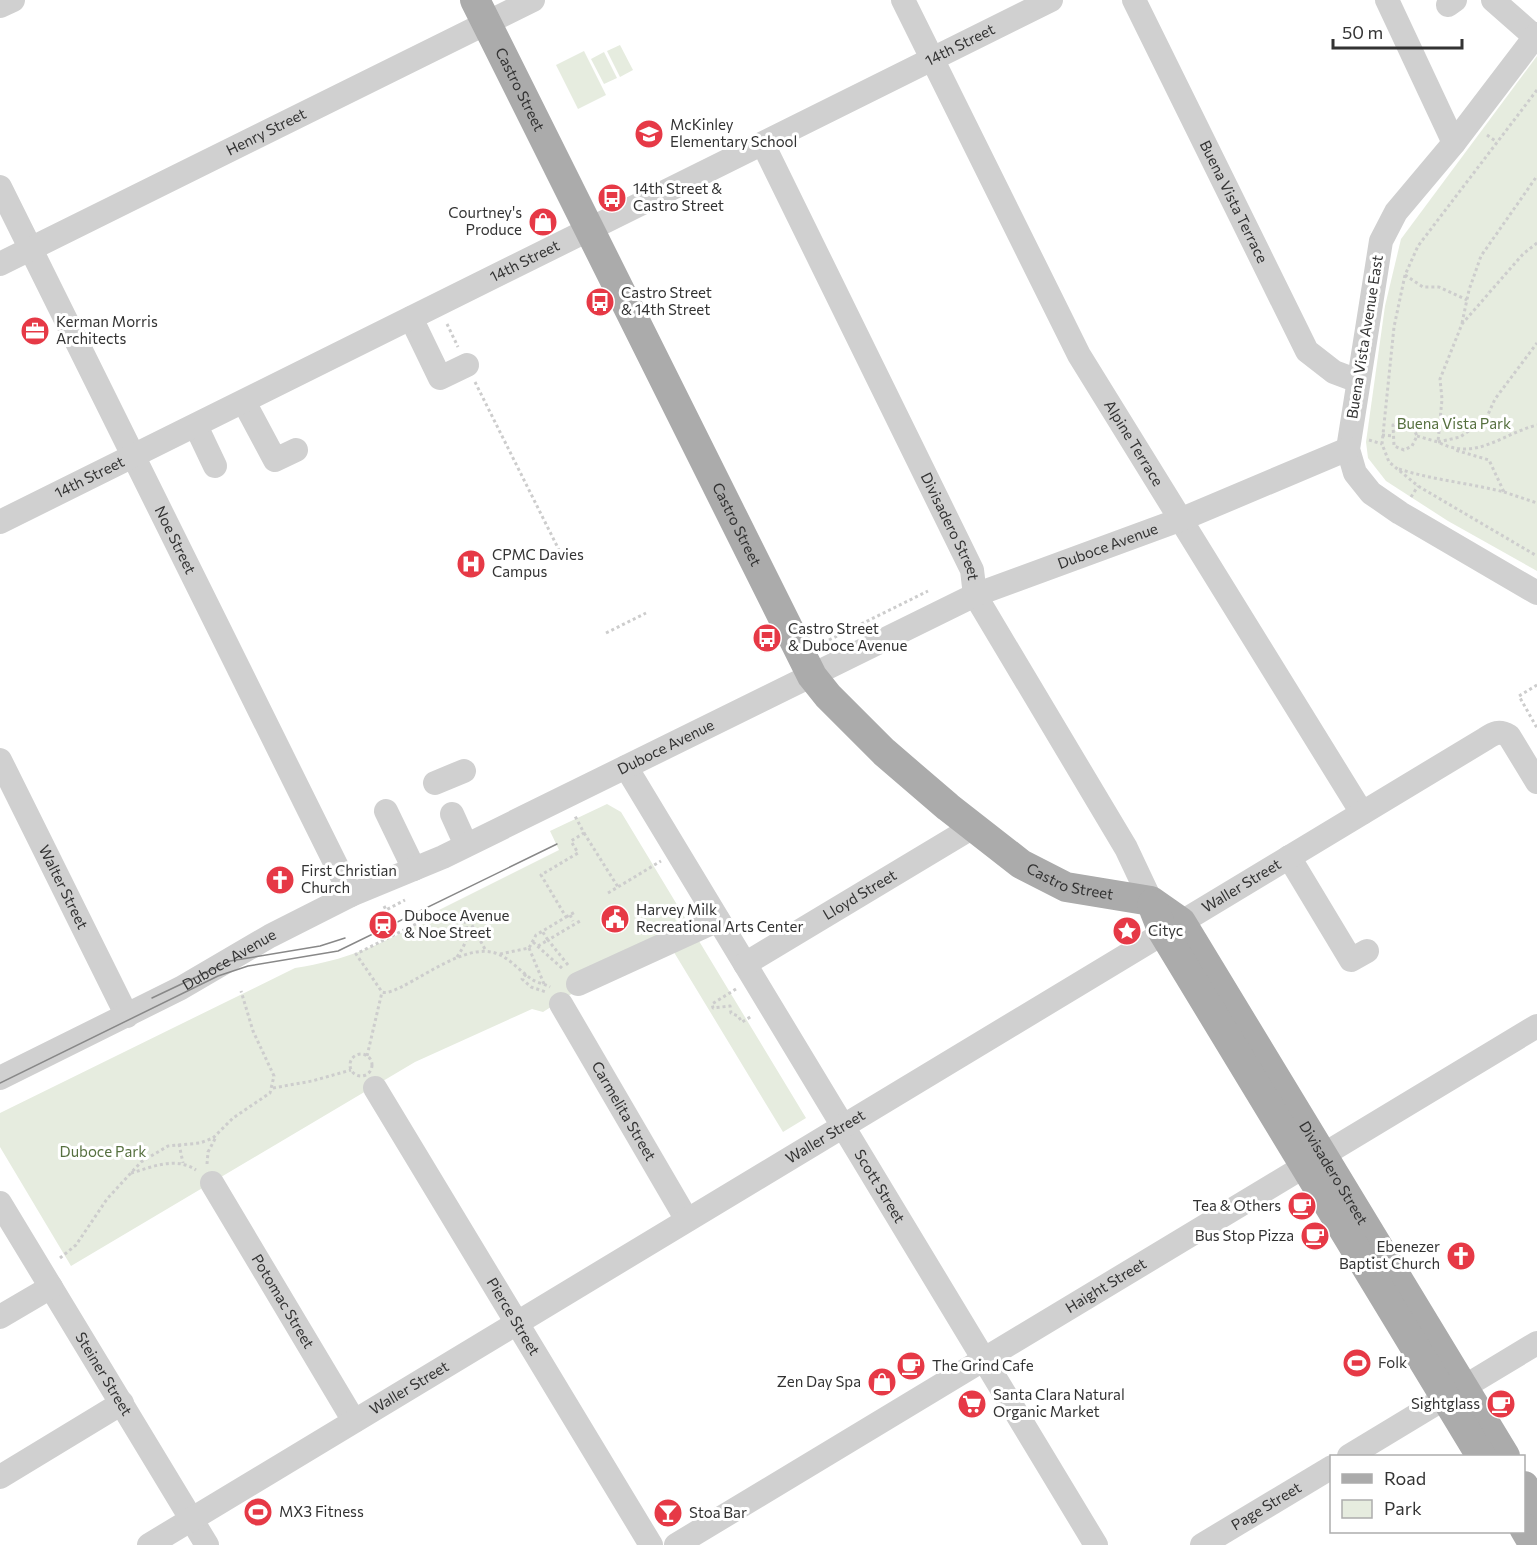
<svg xmlns="http://www.w3.org/2000/svg" width="1537" height="1545" font-family="Commissioner,sans-serif">
	<style>
		.green { fill: #e6ecdf }
		.lines { fill: none; stroke-linecap: round; stroke-linejoin: round }
		.path { stroke: #cdcdcd; stroke-width: 3; stroke-dasharray: 3 3; stroke-linecap: butt }
		.minor { stroke: #d0d0d0; stroke-width: 24 }
		.major { stroke: #ababab; stroke-width: 30 }
		.tram { stroke: #888; stroke-width: 1.5 }
		.labels { text-anchor: middle; stroke-width: 6; stroke-linejoin: round; paint-order: stroke }
		.street-label { font-size: 15px; fill: #333; stroke: #fff }
		.poi-label { font-size: 15px; fill: #333; stroke: #fff; text-anchor: start }
		.park-label { font-size: 15px; fill: #56703f; stroke: #fff }
	</style>
	<rect width="100%" height="100%" fill="#fff"/>
	<g class="green">
		<path d="M620 45 633 70 620 77 607 51Z"/>
		<path d="M584 51 606 95 578 109 556 65Z"/>
		<path d="M604 52 617 78 604 84 591 59Z"/>
		<path d="M1537 56V571L1448 521 1386 481 1368 458 1366 442 1385 306 1401 239Z"/>
		<path d="M607 804 621 812 806 1118 783 1132 672 949 573 993 543 1012 532 1009 415 1062 71 1266 0 1147V1113L295 968C347 960 376 946 422 923L421 919 559 850 550 831Z"/>
	</g>
	<g class="lines">
		<g class="path">
			<path d="M1537 90 1418 246 1405 275 1394 327 1382 444 1389 462 1418 486 1537 556"/>
			<path d="M1487 135 1497 142"/>
			<path d="M1405 275 1423 287H1439L1467 300"/>
			<path d="M1462 323 1469 290 1481 256 1537 176"/>
			<path d="M447 324 458 347"/>
			<path d="M475 382 559 550"/>
			<path d="M1403 421 1412 425 1417 436 1412 446 1404 450 1394 446 1393 425Z"/>
			<path d="M1382 435 1393 436"/>
			<path d="M1417 436 1438 442 1442 399 1440 379 1462 324 1523 254 1537 243"/>
			<path d="M1369 440 1382 444"/>
			<path d="M1438 442 1460 437 1486 419 1495 399 1537 343"/>
			<path d="M1440 443C1476 461 1502 434 1537 425"/>
			<path d="M1399 469C1433 480 1469 483 1504 492L1489 460 1455 450"/>
			<path d="M1504 492 1537 503"/>
			<path d="M1411 497 1418 486"/>
			<path d="M606 633 646 613"/>
			<path d="M829 640 928 591"/>
			<path d="M1537 685 1519 696 1537 728"/>
			<path d="M584 833 618 887"/>
			<path d="M608 893 661 861"/>
			<path d="M384 906 386 910 405 900"/>
			<path d="M570 915 573 921"/>
			<path d="M566 917 575 912"/>
			<path d="M416 924 356 954 382 992C398 998 455 945 491 952 508 955 519 971 533 980 538 983 545 984 550 987"/>
			<path d="M533 942 563 969"/>
			<path d="M538 946 548 940 542 931"/>
			<path d="M529 948 544 984"/>
			<path d="M500 954 529 948 536 935 566 917 541 875 578 853 571 841 584 833 575 816"/>
			<path d="M457 957C465 945 470 936 465 922L469 920 486 951"/>
			<path d="M568 965 548 940 580 921"/>
			<path d="M526 974 522 979 531 987 546 992"/>
			<path d="M736 989 712 1004 713 1008 730 1006 731 1013 738 1016 742 1022 752 1016"/>
			<circle cx="361" cy="1065" r="11"/>
			<path d="M367 1056 382 992"/>
			<path d="M273 1088 312 1081 351 1070"/>
			<path d="M179 1144 183 1163"/>
			<path d="M207 1164 208 1152 216 1137"/>
			<path d="M131 1173C153 1167 175 1156 196 1170"/>
			<path d="M60 1258 76 1245 107 1199 141 1162 168 1146 200 1143 213 1138 233 1118 270 1093 274 1076 253 1031 241 991"/>
		</g>
		<g class="minor">
			<path id="s1" d="M903 0 1079 355 1362 813"/>
			<path id="s2" d="M1134 0 1307 351 1334 372 1358 381"/>
			<path d="M1387 0 1454 143"/>
			<path d="M1493 0 1535 37"/>
			<path d="M1448 5 1455 0"/>
			<path d="M0 6 13 0"/>
			<path d="M1537 34 1454 143 1396 212 1381 241 1348 449 1355 473 1371 493 1400 513 1537 593"/>
			<path id="s3" d="M763 144 972 570 975 595 1126 848 1151 901"/>
			<path id="s4" d="M0 187 351 895"/>
			<path id="s5" d="M0 264 533 0"/>
			<path d="M411 318 440 378 467 365"/>
			<path d="M244 402 275 460 296 450"/>
			<path d="M196 426 215 466"/>
			<path id="s6" d="M0 522 1051 0"/>
			<path id="s7" d="M0 760 127 1016"/>
			<path id="s8" d="M626 767 1096 1545"/>
			<path d="M435 783 464 771"/>
			<path d="M386 811 414 869"/>
			<path d="M452 814 466 845"/>
			<path d="M1289 857 1351 960 1367 951"/>
			<path id="s9" d="M745 964 973 827"/>
			<path d="M578 984 718 920"/>
			<path id="s10" d="M561 1004 687 1220"/>
			<path id="s11" d="M0 1078 181 988 270 936 351 895 443 857 975 595 1182 519 1348 449"/>
			<path id="s12" d="M375 1088 651 1545"/>
			<path id="s13" d="M212 1183 354 1421"/>
			<path id="s14" d="M0 1203 207 1545"/>
			<path d="M0 1317 51 1287"/>
			<path d="M1464 1387 1537 1343"/>
			<path d="M1349 1456 1445 1398"/>
			<path d="M0 1477 122 1403"/>
			<path id="s15" d="M149 1545 1485 739C1494 733 1499 730 1509 736L1537 782"/>
			<path id="s16" d="M676 1545 1537 1026"/>
			<path id="s17" d="M1202 1545 1332 1467"/>
		</g>
		<g class="major">
			<path id="s18" d="M475 0 812 676 828 696 884 752 948 807 1021 864 1066 887 1151 901 1181 922 1505 1456"/>
			<path d="M1152 904 1163 932 1481 1456"/>
			<path d="M1524 1486 1537 1509"/>
			<path d="M1524 1528 1534 1545"/>
		</g>
		<g class="tram">
			<path d="M152 998 230 961 320 946 345 938"/>
			<path d="M0 1083 218 976 248 966 338 951 557 844"/>
		</g>
	</g>
	<defs>
		<g id="school-disc" transform="scale(1.5)"><circle r="9.5" fill="#e63946" stroke="#fff"/><path d="M0-5L7-2L0 1L-7-2ZM-4 1L0 2.5L4 1V4Q0 6-4 4Z" fill="#fff"/></g>
		<g id="bus-disc" transform="scale(1.5)"><circle r="9.5" fill="#e63946" stroke="#fff"/><path d="M-5-6H5V4H4V6H2V4H-2V6H-4V4H-5ZM-3.5-4V0h7V-4ZM-3.5 1.2v1.5H-2V1.2ZM2 1.2v1.5H3.5V1.2Z" fill="#fff"/></g>
		<g id="shop-disc" transform="scale(1.5)"><circle r="9.5" fill="#e63946" stroke="#fff"/><path d="M-5-2.5h2.3a2.7 3.5 0 0 1 5.4 0H5L5.5 6h-11ZM-1.5-2.5h3a1.5 2.3 0 0 0-3 0Z" fill="#fff"/></g>
		<g id="office-disc" transform="scale(1.5)"><circle r="9.5" fill="#e63946" stroke="#fff"/><path d="M-6-3h4V-5.5h4V-3h4V5H-6ZM-1-4.5V-3h2v-1.5ZM-6 0V1H6V0Z" fill="#fff"/></g>
		<g id="hospital-disc" transform="scale(1.5)"><circle r="9.5" fill="#e63946" stroke="#fff"/><path d="M-5-5h3v3.5h4V-5h3V5h-3V1.5h-4V5h-3Z" fill="#fff"/></g>
		<g id="church-disc" transform="scale(1.5)"><circle r="9.5" fill="#e63946" stroke="#fff"/><path d="M-1.2-6h2.4v3.5h3.3v2.4h-3.3V6h-2.4V-.1h-3.3v-2.4h3.3Z" fill="#fff"/></g>
		<g id="civic-disc" transform="scale(1.5)"><circle r="9.5" fill="#e63946" stroke="#fff"/><path d="M-.6-6.5H3V-4.5H.6V-3L4-1V1h2V6H-6V1h2V-1L-.6-3ZM-1.2 2.5V6h2.4V2.5Z" fill="#fff"/></g>
		<g id="station-disc" transform="scale(1.5)"><circle r="9.5" fill="#e63946" stroke="#fff"/><path d="M-3-6H3Q5-6 5-4V2Q5 4 3 4L4.5 6H3L1.5 4h-3L-3 6H-4.5L-3 4Q-5 4-5 2V-4Q-5-6-3-6ZM-3.5-4v3h7v-3ZM-3.5 1v1.5H-2V1ZM2 1v1.5H3.5V1Z" fill="#fff"/></g>
		<g id="sight-disc" transform="scale(1.5)"><circle r="9.5" fill="#e63946" stroke="#fff"/><path d="M0-6L1.8-2.2L6-1.7L2.9 1.2L3.7 5.4L0 3.3L-3.7 5.4L-2.9 1.2L-6-1.7L-1.8-2.2Z" fill="#fff"/></g>
		<g id="cafe-disc" transform="scale(1.5)"><circle r="9.5" fill="#e63946" stroke="#fff"/><path d="M-5.5-4.5H6V0H3Q3 3.5 0 3.5H-2.5Q-5.5 3.5-5.5 0ZM3-3.2v2h1.7v-2ZM-6 4.5H4V6H-6Z" fill="#fff"/></g>
		<g id="stadium-disc" transform="scale(1.5)"><circle r="9.5" fill="#e63946" stroke="#fff"/><path d="M0-5a6.5 5 0 1 0 0 10a6.5 5 0 1 0 0-10ZM-3.5-1.8h7v3.6h-7Z" fill="#fff"/></g>
		<g id="supermarket-disc" transform="scale(1.5)"><circle r="9.5" fill="#e63946" stroke="#fff"/><path d="M-6-5.5h2.5l.6 2H6L4.5 2H-2.5L-4.4-4H-6ZM-1.5 3.2a1.3 1.3 0 1 0 .1 0ZM3 3.2a1.3 1.3 0 1 0 .1 0Z" fill="#fff"/></g>
		<g id="bar-disc" transform="scale(1.5)"><circle r="9.5" fill="#e63946" stroke="#fff"/><path d="M-6-5H6L.8 .8V4.5H3.5V6h-7V4.5H-.8V.8Z" fill="#fff"/></g>
	</defs>
	<g fill-rule="evenodd">
		<use href="#school-disc" x="649" y="134"/>
		<use href="#bus-disc" x="612" y="198"/>
		<use href="#shop-disc" x="543" y="222"/>
		<use href="#bus-disc" x="600" y="302"/>
		<use href="#office-disc" x="35" y="331"/>
		<use href="#hospital-disc" x="471" y="564"/>
		<use href="#bus-disc" x="767" y="638"/>
		<use href="#church-disc" x="280" y="880"/>
		<use href="#civic-disc" x="615" y="919"/>
		<use href="#station-disc" x="383" y="925"/>
		<use href="#sight-disc" x="1127" y="931"/>
		<use href="#cafe-disc" x="1302" y="1206"/>
		<use href="#cafe-disc" x="1315" y="1236"/>
		<use href="#church-disc" x="1461" y="1256"/>
		<use href="#stadium-disc" x="1357" y="1363"/>
		<use href="#cafe-disc" x="911" y="1366"/>
		<use href="#shop-disc" x="882" y="1382"/>
		<use href="#supermarket-disc" x="972" y="1404"/>
		<use href="#cafe-disc" x="1501" y="1404"/>
		<use href="#stadium-disc" x="258" y="1512"/>
		<use href="#bar-disc" x="668" y="1513"/>
	</g>
	<g class="labels">
		<g class="street-label">
			<text dy="5" stroke="none"><textPath href="#s6" startOffset="1072">14th Street</textPath></text>
			<text dy="5" stroke="none"><textPath href="#s18" startOffset="100">Castro Street</textPath></text>
			<text dy="5" stroke="none"><textPath href="#s5" startOffset="297">Henry Street</textPath></text>
			<text dy="5" stroke="none"><textPath href="#s2" startOffset="225">Buena Vista Terrace</textPath></text>
			<text dy="5" stroke="none"><textPath href="#s6" startOffset="586">14th Street</textPath></text>
			<text transform="translate(1365 337) rotate(-81)" y="5">Buena Vista Avenue East</text>
			<text dy="5" stroke="none"><textPath href="#s1" startOffset="500">Alpine Terrace</textPath></text>
			<text dy="5" stroke="none"><textPath href="#s6" startOffset="100">14th Street</textPath></text>
			<text dy="5" stroke="none"><textPath href="#s18" startOffset="586">Castro Street</textPath></text>
			<text dy="5" stroke="none"><textPath href="#s3" startOffset="426">Divisadero Street</textPath></text>
			<text dy="5" stroke="none"><textPath href="#s4" startOffset="394">Noe Street</textPath></text>
			<text dy="5" stroke="none"><textPath href="#s11" startOffset="1230">Duboce Avenue</textPath></text>
			<text dy="5" stroke="none"><textPath href="#s11" startOffset="744">Duboce Avenue</textPath></text>
			<text dy="5" stroke="none"><textPath href="#s18" startOffset="1090">Castro Street</textPath></text>
			<text dy="5" stroke="none"><textPath href="#s15" startOffset="1276">Waller Street</textPath></text>
			<text dy="5" stroke="none"><textPath href="#s7" startOffset="142">Walter Street</textPath></text>
			<text dy="5" stroke="none"><textPath href="#s9" startOffset="134">Lloyd Street</textPath></text>
			<text dy="5" stroke="none"><textPath href="#s11" startOffset="258">Duboce Avenue</textPath></text>
			<text dy="5" stroke="none"><textPath href="#s10" startOffset="124">Carmelita Street</textPath></text>
			<text dy="5" stroke="none"><textPath href="#s15" startOffset="790">Waller Street</textPath></text>
			<text dy="5" stroke="none"><textPath href="#s18" startOffset="1504">Divisadero Street</textPath></text>
			<text dy="5" stroke="none"><textPath href="#s8" startOffset="490">Scott Street</textPath></text>
			<text dy="5" stroke="none"><textPath href="#s16" startOffset="502">Haight Street</textPath></text>
			<text dy="5" stroke="none"><textPath href="#s13" startOffset="138">Potomac Street</textPath></text>
			<text dy="5" stroke="none"><textPath href="#s12" startOffset="267">Pierce Street</textPath></text>
			<text dy="5" stroke="none"><textPath href="#s14" startOffset="200">Steiner Street</textPath></text>
			<text dy="5" stroke="none"><textPath href="#s15" startOffset="304">Waller Street</textPath></text>
			<text dy="5" stroke="none"><textPath href="#s17" startOffset="75">Page Street</textPath></text>
		</g>
		<g class="poi-label">
			<text x="670" y="130">McKinley<tspan x="670" dy="17">Elementary School</tspan></text>
			<text x="633" y="194">14th Street &amp;<tspan x="633" dy="17">Castro Street</tspan></text>
			<text x="522" y="218" text-anchor="end">Courtney's<tspan x="522" dy="17">Produce</tspan></text>
			<text x="621" y="298">Castro Street<tspan x="621" dy="17">&amp; 14th Street</tspan></text>
			<text x="56" y="327">Kerman Morris<tspan x="56" dy="17">Architects</tspan></text>
			<text x="492" y="560">CPMC Davies<tspan x="492" dy="17">Campus</tspan></text>
			<text x="788" y="634">Castro Street<tspan x="788" dy="17">&amp; Duboce Avenue</tspan></text>
			<text x="301" y="876">First Christian<tspan x="301" dy="17">Church</tspan></text>
			<text x="636" y="915">Harvey Milk<tspan x="636" dy="17">Recreational Arts Center</tspan></text>
			<text x="404" y="921">Duboce Avenue<tspan x="404" dy="17">&amp; Noe Street</tspan></text>
			<text x="1148" y="936">Cityc</text>
			<text x="1281" y="1211" text-anchor="end">Tea &amp; Others</text>
			<text x="1294" y="1241" text-anchor="end">Bus Stop Pizza</text>
			<text x="1440" y="1252" text-anchor="end">Ebenezer<tspan x="1440" dy="17">Baptist Church</tspan></text>
			<text x="1378" y="1368">Folk</text>
			<text x="932" y="1371">The Grind Cafe</text>
			<text x="861" y="1387" text-anchor="end">Zen Day Spa</text>
			<text x="993" y="1400">Santa Clara Natural<tspan x="993" dy="17">Organic Market</tspan></text>
			<text x="1480" y="1409" text-anchor="end">Sightglass</text>
			<text x="279" y="1517">MX3 Fitness</text>
			<text x="689" y="1518">Stoa Bar</text>
		</g>
		<g class="park-label">
			<text x="1454" y="429">Buena Vista Park</text>
			<text x="103" y="1157">Duboce Park</text>
		</g>
	</g>
	<rect x="1330" y="1455" width="195" height="78" fill="#ffffff" stroke="#adadad" stroke-width="1.5"/>
	<rect x="1342" y="1474" width="30" height="9" fill="#ababab" stroke="#adadad" stroke-width="1.5"/>
	<text x="1384" y="1485" font-size="18" fill="#333333">Road</text>
	<rect x="1342" y="1500" width="30" height="18" fill="#e6ecdf" stroke="#adadad" stroke-width="1.5"/>
	<text x="1384" y="1515" font-size="18" fill="#333333">Park</text>
	<path d="M1333 39v9h129v-9" fill="none" stroke="#333333" stroke-width="3"/>
	<text x="1342" y="39" font-size="18" fill="#333333" stroke="#ffffff" stroke-width="4.5" paint-order="stroke">50 m</text>
</svg>
